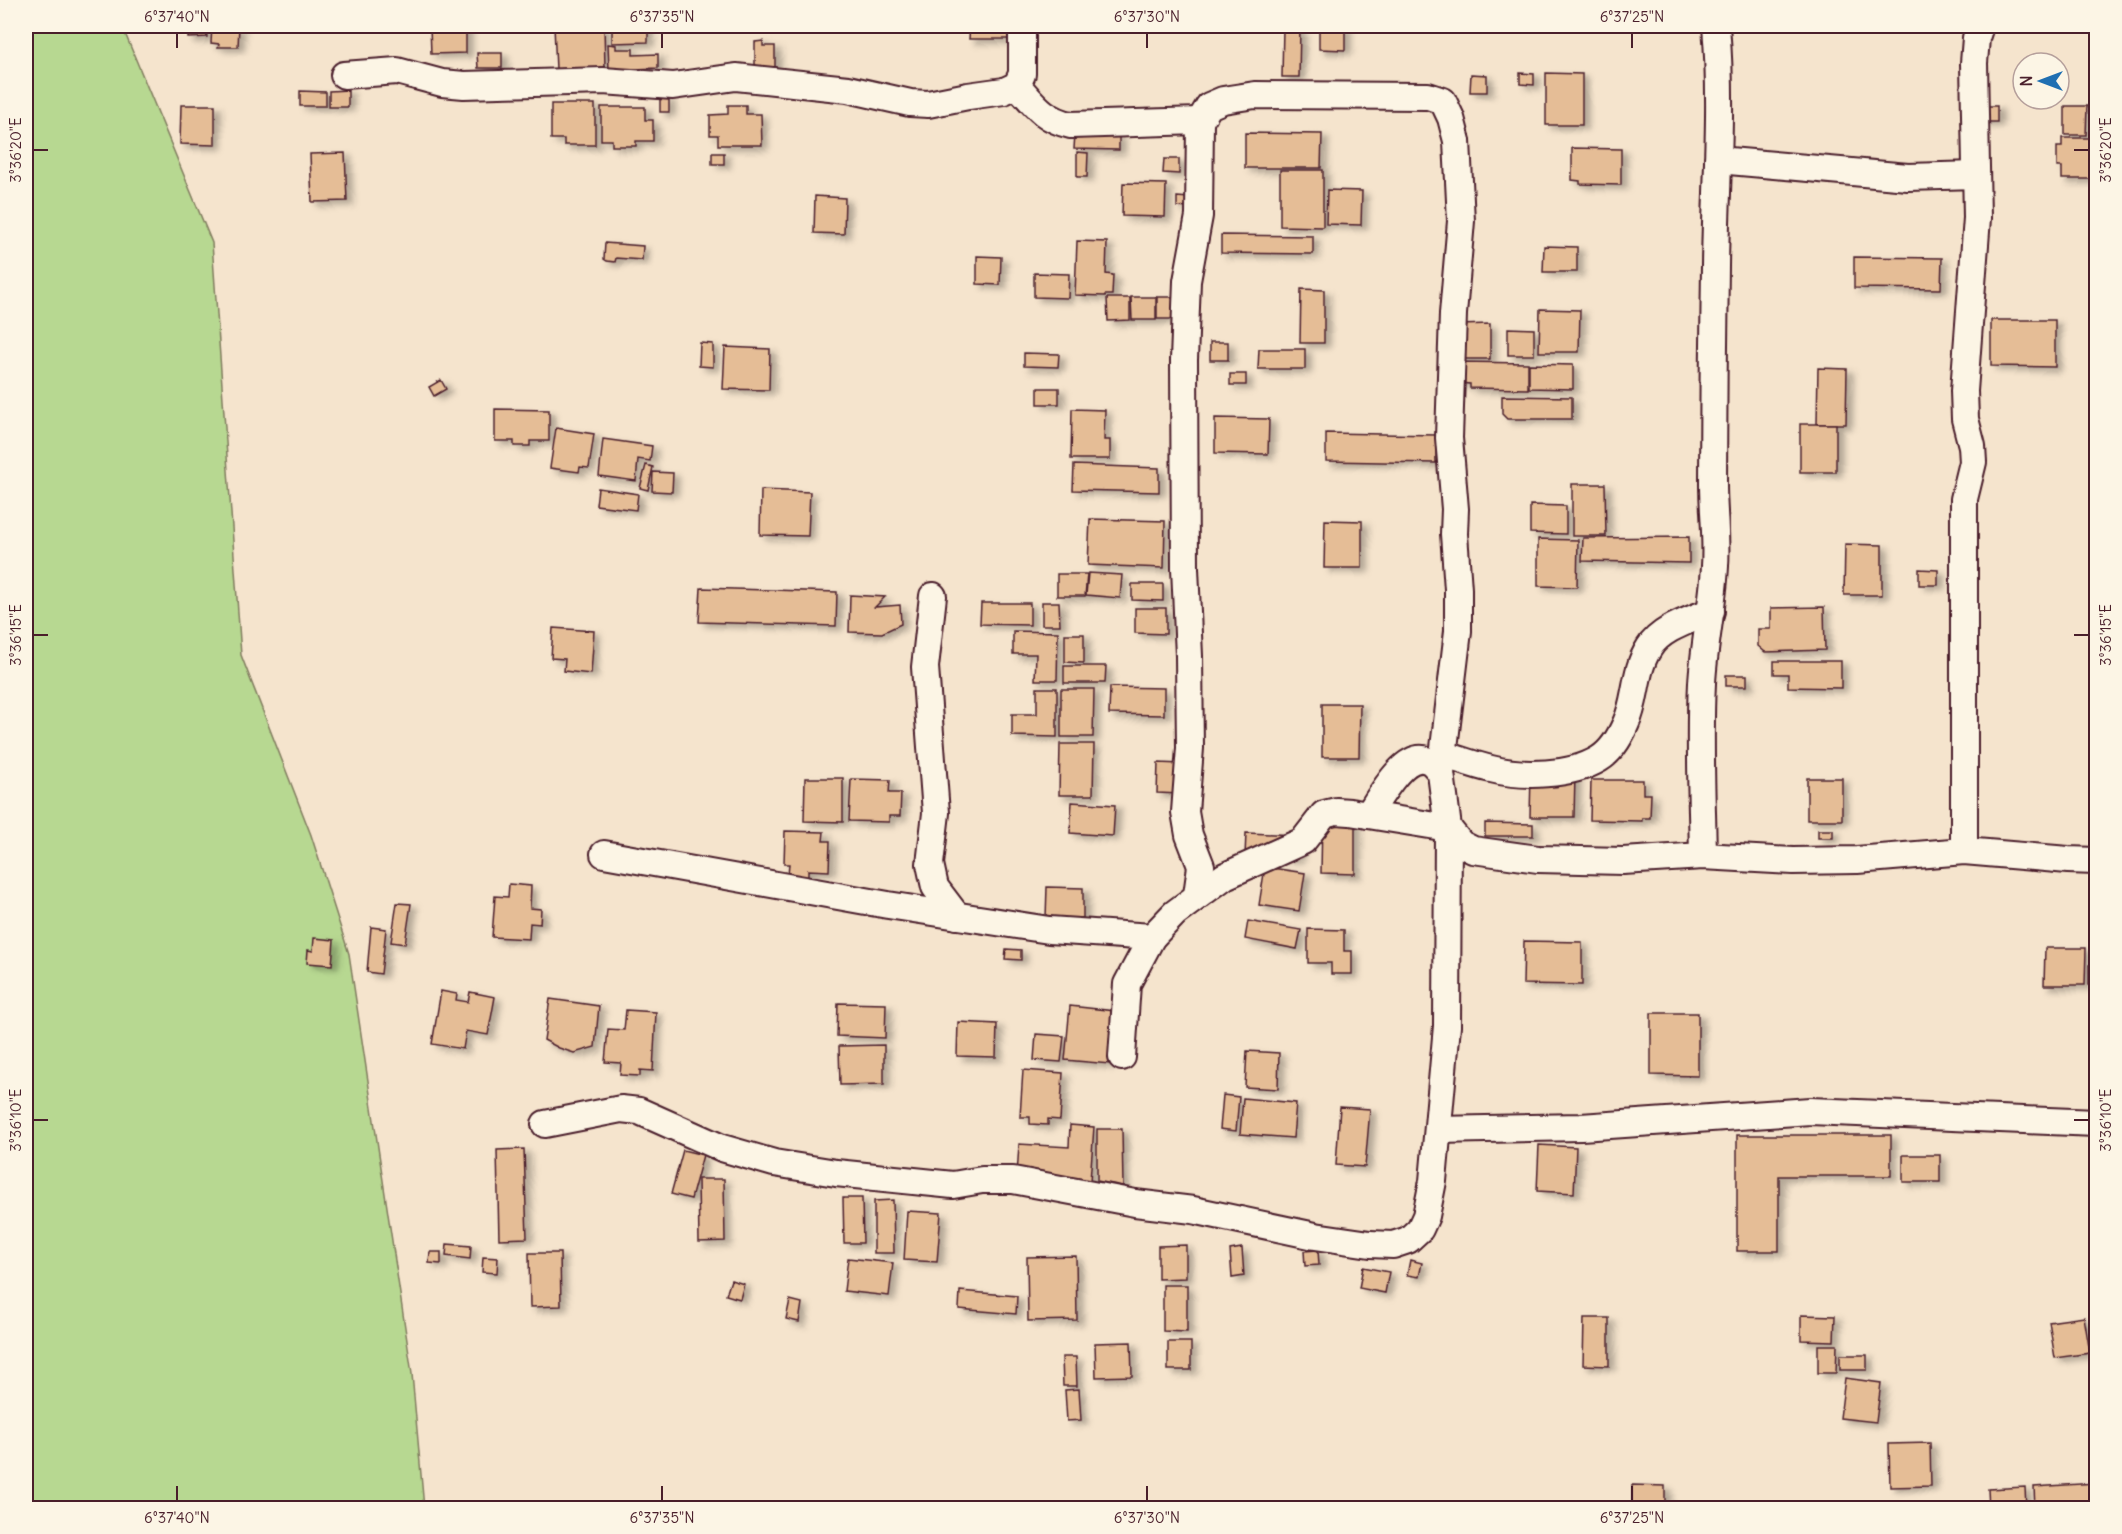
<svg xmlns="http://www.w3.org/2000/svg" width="2122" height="1534" font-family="Delius,sans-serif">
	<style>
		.green { fill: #b7d891; stroke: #807c5e; stroke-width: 1.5 }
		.building { fill: #e5bd96; stroke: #4a1f2b; stroke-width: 1.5; filter: url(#shadow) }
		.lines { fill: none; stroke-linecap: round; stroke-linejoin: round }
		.minor-casing { stroke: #4a1f2b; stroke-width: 30 }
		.minor { stroke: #fcf5e5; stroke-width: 26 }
		.ticks { fill: none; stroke: #4a1f2b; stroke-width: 2 }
		.neatline { fill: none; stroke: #4a1f2b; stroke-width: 2 }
		.ticks-label { font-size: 15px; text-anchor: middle; fill: #4a1f2b }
	</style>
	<defs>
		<filter id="shadow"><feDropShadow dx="6" dy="4" stdDeviation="3" flood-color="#0004"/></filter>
	</defs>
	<rect width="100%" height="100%" fill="#f5e4cd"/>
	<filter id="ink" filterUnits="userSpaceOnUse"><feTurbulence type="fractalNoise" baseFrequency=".0167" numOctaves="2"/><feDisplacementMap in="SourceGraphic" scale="12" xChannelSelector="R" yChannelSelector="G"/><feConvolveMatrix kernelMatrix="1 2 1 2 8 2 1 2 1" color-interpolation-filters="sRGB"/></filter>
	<g filter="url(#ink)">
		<path class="green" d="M26 26H122L212 243 241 655 311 835 349 954 412 1374 424 1508H26Z"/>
		<g class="building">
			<path d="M188 26H206L207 37 188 38Z"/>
			<path d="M212 26H239L238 47H218L219 44 211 43Z"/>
			<path d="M430 26H466V53L431 54Z"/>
			<path d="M554 26H604L605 68 556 69Z"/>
			<path d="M612 26H648V42L612 43Z"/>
			<path d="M970 26H1016V39H969Z"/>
			<path d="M1319 26H1345V50L1319 49Z"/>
			<path d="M1283 27 1300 28 1299 77H1282Z"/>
			<path d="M763 41V46H775V67H755V42Z"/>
			<path d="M608 44 616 45V49H633V55L658 54V68L609 70Z"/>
			<path d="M477 53H502V68H478Z"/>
			<path d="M1520 73 1534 74V85L1520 84Z"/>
			<path d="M1546 73 1582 74V125H1546Z"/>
			<path d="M1471 74 1487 75V92H1470Z"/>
			<path d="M348 90V107H329V91Z"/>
			<path d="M300 91 326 92V106H300Z"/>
			<rect x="660" y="98" width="9" height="14"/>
			<path d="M551 104H595V145H564V139H551Z"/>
			<path d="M181 105H215V145L180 144Z"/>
			<path d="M728 105H746V114H761L762 145H718V135H710V115L728 114Z"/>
			<rect x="1978" y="106" width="19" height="16"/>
			<path d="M2065 106H2087L2086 135H2065Z"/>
			<path d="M601 107H645V120H653V141H636V146H612V140H601Z"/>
			<path d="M1075 133 1119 135V150L1074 149Z"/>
			<path d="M1245 133 1322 134 1321 168H1245Z"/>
			<path d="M2062 138H2096V179H2062V167H2057V147H2062Z"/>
			<path d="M1572 148 1621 149V185L1580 184V181L1572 180Z"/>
			<path d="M1077 152 1088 153 1087 177H1077Z"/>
			<path d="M345 153 347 201 312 202 310 154Z"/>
			<rect x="712" y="153" width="12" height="11"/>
			<path d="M1164 159H1179V174L1163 173Z"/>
			<path d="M1280 170H1323V227L1280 226Z"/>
			<path d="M1123 183 1166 184 1165 217 1122 216Z"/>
			<path d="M1327 190 1362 191 1361 225 1326 224Z"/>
			<path d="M815 196 845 198 844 234 814 233Z"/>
			<path d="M1177 197 1189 198 1188 208 1177 207Z"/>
			<path d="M1221 235 1313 236V254L1221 253Z"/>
			<path d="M1077 241 1107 242 1106 274 1113 275 1112 295H1105V296L1075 295Z"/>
			<path d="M605 243 643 246 642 260 616 258 615 262 607 261 604 259Z"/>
			<path d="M1544 246 1577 247V272H1543Z"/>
			<path d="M977 256 1001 257 1000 285 977 284Z"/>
			<path d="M1854 257 1942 258 1941 289 1854 288Z"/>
			<path d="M1034 273 1069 274 1068 298 1034 297Z"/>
			<path d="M1301 289 1324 290V343H1300Z"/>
			<path d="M1131 297H1156V320H1132Z"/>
			<rect x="1157" y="297" width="23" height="22"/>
			<path d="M1107 298H1130V320L1108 321Z"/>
			<path d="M1540 309 1580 310 1579 352H1539Z"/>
			<path d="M1991 320H2055V367L1991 366Z"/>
			<path d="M1490 324V359H1459V325Z"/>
			<path d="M1508 328 1534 329V355H1508Z"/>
			<rect x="1210" y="342" width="18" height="18"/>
			<path d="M700 343 713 344V367L699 366Z"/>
			<path d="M725 347 770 349 769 390 723 389Z"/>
			<path d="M1259 349H1305V369H1258Z"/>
			<path d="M1024 353 1059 354 1058 367 1024 366Z"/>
			<path d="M1459 362 1528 363V389L1470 388V384L1458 383Z"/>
			<path d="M1529 364 1573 365V389L1529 388Z"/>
			<path d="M1818 368 1847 369 1846 424H1817Z"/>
			<rect x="1230" y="374" width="16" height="11"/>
			<path d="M441 380 446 389 434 396 429 387Z"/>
			<rect x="1038" y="388" width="21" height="16"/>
			<path d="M1502 396 1572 397V419H1507L1502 414Z"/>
			<path d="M495 409 549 410V441H530V446H514V441H495Z"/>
			<path d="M1072 409 1105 410 1104 440H1110V459H1071Z"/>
			<path d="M1215 418 1269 419 1268 454 1215 453Z"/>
			<rect x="1800" y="424" width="36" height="48"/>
			<path d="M556 428 594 434 589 468 580 467 579 472 550 468Z"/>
			<path d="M1326 433 1436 435V463L1326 461Z"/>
			<path d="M603 439 652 446 650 461 638 459 636 481 599 476Z"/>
			<path d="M646 465 653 467 648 490 640 488Z"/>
			<path d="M1074 465 1159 468V492L1073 490Z"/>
			<path d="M653 472 673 473 672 492 652 491Z"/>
			<path d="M1572 484H1605L1606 536H1572Z"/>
			<path d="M598 488 638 494 636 510 596 505Z"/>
			<path d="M761 490 810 492 808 536 760 535Z"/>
			<path d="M1530 505 1566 506V534L1530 533Z"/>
			<path d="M1090 519 1165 521 1164 568 1088 565Z"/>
			<path d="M1325 520 1362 521V568H1324Z"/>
			<path d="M1689 537V563L1582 561 1583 538Z"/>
			<path d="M1538 539 1578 540 1577 587 1538 586Z"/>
			<path d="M1845 544 1882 545V595H1844Z"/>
			<path d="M1919 569 1938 570V585H1919Z"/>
			<path d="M1088 573 1122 575 1120 598 1086 595Z"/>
			<path d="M1057 574H1087L1085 596H1057Z"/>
			<path d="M1132 584H1163V601L1132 600Z"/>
			<path d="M701 588 837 592 836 626 699 622Z"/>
			<path d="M850 595 885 597 875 607 900 605 901 624 882 633 849 632Z"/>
			<path d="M1042 602H1059L1060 625H1042Z"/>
			<path d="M981 603H1030V625L980 624Z"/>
			<path d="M1824 607 1825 650 1765 652 1758 646V629H1771V608Z"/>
			<path d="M1135 608H1166V634L1135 633Z"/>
			<path d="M553 628 594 631 591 674 564 671 565 659 551 658Z"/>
			<path d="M1013 631 1058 632 1057 680H1035L1036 654H1013Z"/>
			<path d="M1065 634H1084V663L1065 662Z"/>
			<path d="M1774 661H1841V688L1788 687V674H1774Z"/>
			<path d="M1064 666H1106L1105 683H1064Z"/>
			<rect x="1726" y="675" width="21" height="11"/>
			<path d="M1110 687 1164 688V715L1109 714Z"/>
			<path d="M1037 688H1057V737L1012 736V714H1037Z"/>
			<path d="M1061 689H1094L1093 737H1061Z"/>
			<path d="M1322 704H1360L1359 757H1322Z"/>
			<path d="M1060 744H1094L1093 795H1059Z"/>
			<path d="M1158 763 1182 764 1181 794 1157 793Z"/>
			<path d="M1531 774 1575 775 1574 817H1530Z"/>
			<path d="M805 778H843V822L804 821Z"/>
			<rect x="1807" y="778" width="35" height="42"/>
			<path d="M851 779 890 780 889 793H901L900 816H889V822L849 821Z"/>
			<path d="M1591 780H1643V794H1651L1650 818H1642V821L1590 820Z"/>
			<path d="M1072 802 1115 805 1113 836 1070 833Z"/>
			<path d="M1322 819 1355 820V874L1321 873Z"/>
			<path d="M1485 823 1533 824V836H1485Z"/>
			<rect x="1818" y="830" width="15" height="8"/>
			<path d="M785 831 824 832 823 841H830L829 871 808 870V877L788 876 789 864H784Z"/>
			<path d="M1246 833 1299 835 1298 858 1245 856Z"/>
			<path d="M1265 867 1305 873 1299 911 1259 905Z"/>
			<path d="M509 884 531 886 530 908 541 909 540 924 530 923 529 939 492 937 495 896 508 897Z"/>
			<path d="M1047 887 1083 888V918H1046Z"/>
			<path d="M397 903 411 904 405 944 391 942Z"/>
			<path d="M1248 921 1301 930 1297 949 1245 939Z"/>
			<path d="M371 927 386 929 381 974 367 972Z"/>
			<path d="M1308 929 1344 930V951H1352V974H1331V963H1308Z"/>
			<path d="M314 938 334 940 332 965 307 963 308 950 313 951Z"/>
			<path d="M1524 941 1582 942V985L1523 984Z"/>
			<path d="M2045 948H2086L2085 985H2044Z"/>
			<path d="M1006 949 1021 950V960L1005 959Z"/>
			<rect x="2089" y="965" width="7" height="20"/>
			<path d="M441 991 457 994 456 1000 468 1002 470 992 495 997 488 1035 466 1031 463 1049 432 1044Z"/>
			<path d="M550 999 599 1006 595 1047 574 1053 559 1048 544 1040Z"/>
			<path d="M838 1003 886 1004 885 1038 837 1036Z"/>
			<path d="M1070 1006 1115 1011 1110 1064 1065 1060Z"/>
			<path d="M626 1010 656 1012 653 1071 640 1070V1076L620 1075 621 1063 605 1062 608 1029 624 1030Z"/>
			<path d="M1651 1013H1698V1076L1651 1075Z"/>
			<path d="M958 1022 997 1024 996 1057 957 1056Z"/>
			<path d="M1036 1034 1064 1036 1061 1062 1034 1060Z"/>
			<path d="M884 1045V1084L840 1085 839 1046Z"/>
			<path d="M1247 1051 1279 1053 1278 1089 1245 1087Z"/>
			<path d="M1023 1070 1063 1073 1060 1120 1048 1119V1125L1030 1124V1117H1020Z"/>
			<path d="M1223 1095 1239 1097 1236 1131 1220 1129Z"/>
			<path d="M1243 1098 1296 1103 1293 1138 1240 1134Z"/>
			<path d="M1340 1107 1370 1109 1365 1167 1336 1165Z"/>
			<path d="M1070 1125 1094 1127 1090 1181 1017 1176 1019 1144 1069 1147Z"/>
			<path d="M1097 1129H1122L1123 1186 1097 1181Z"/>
			<path d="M1737 1135H1891V1176H1779V1251H1737Z"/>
			<path d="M1539 1145 1576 1147 1574 1193 1537 1191Z"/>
			<path d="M524 1149 527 1238 499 1239 497 1150Z"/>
			<path d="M683 1150 703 1155 691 1199 671 1194Z"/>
			<rect x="1903" y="1155" width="37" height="27"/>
			<path d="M698 1179H724L725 1241 699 1242Z"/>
			<path d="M843 1198H862L863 1243H844Z"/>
			<path d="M893 1200 894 1253H874V1201Z"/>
			<path d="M907 1211 941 1213 937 1262 904 1260Z"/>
			<path d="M447 1244 471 1246 470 1259 446 1256Z"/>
			<path d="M1186 1245V1278L1158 1279V1246Z"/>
			<path d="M1242 1248 1244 1276 1232 1278 1230 1250Z"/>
			<path d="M1318 1250 1319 1265 1305 1266 1304 1251Z"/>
			<path d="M430 1252H441V1264L429 1263Z"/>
			<path d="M529 1253H560L561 1306 530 1307Z"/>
			<path d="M1076 1256 1077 1320 1028 1321 1027 1257Z"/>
			<path d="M483 1257 498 1258 497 1273 482 1272Z"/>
			<path d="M848 1258 893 1263 889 1296 844 1291Z"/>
			<path d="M1410 1260 1422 1263 1419 1277 1407 1275Z"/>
			<path d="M1363 1267 1389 1272 1385 1293 1359 1288Z"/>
			<path d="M731 1280 744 1284 740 1299 726 1295Z"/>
			<path d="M1163 1285H1187V1332L1163 1331Z"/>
			<path d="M960 1291 1017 1296 1016 1314 959 1309Z"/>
			<path d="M790 1300 802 1303 799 1322 786 1319Z"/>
			<path d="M1801 1315 1835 1316 1834 1341 1801 1340Z"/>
			<path d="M2084 1317 2090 1353 2055 1358 2049 1322Z"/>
			<path d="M1584 1318H1609V1366L1583 1365Z"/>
			<path d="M1131 1342 1132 1376 1096 1377 1095 1343Z"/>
			<rect x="1168" y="1342" width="23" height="28"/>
			<path d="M1818 1345H1837L1836 1373H1818Z"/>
			<rect x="1840" y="1355" width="27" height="15"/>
			<path d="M1062 1357H1076L1077 1386H1063Z"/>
			<path d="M1845 1378 1881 1383 1876 1422 1840 1418Z"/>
			<path d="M1079 1389 1081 1420 1067 1421 1065 1390Z"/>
			<path d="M1930 1443 1931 1486 1890 1487 1889 1444Z"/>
			<path d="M2096 1483V1508H2035L2034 1487Z"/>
			<path d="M1632 1485 1665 1486V1508H1632Z"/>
			<path d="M2025 1487 2026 1508H1989L1988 1489Z"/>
		</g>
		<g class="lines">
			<g class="minor-casing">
				<g id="minor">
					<path d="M344 75 397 71 442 83 464 85 603 81 673 86 736 77 848 89 910 103 928 104 968 96 1004 91 1017 85 1022 74V26"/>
					<path d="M1017 85C1035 105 1044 119 1071 125L1200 121"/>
					<path d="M1718 160 1908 177 1976 175"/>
					<path d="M933 596 925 667 936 813 930 864 935 887 957 916"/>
					<path d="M1442 754C1458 759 1474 765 1491 769 1522 777 1571 776 1599 759 1612 751 1620 737 1626 723 1637 700 1634 671 1649 648 1661 628 1691 620 1711 611"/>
					<path d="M1368 815C1379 799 1404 751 1427 760 1433 762 1437 768 1441 773"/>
					<path d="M1964 851V499L1973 462 1972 446 1965 419 1964 391 1977 218 1974 63 1976 38 1980 26"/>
					<path d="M604 854 888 905 1049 930 1152 937"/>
					<path d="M1703 856C1702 798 1699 740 1702 683 1704 644 1713 605 1715 566 1717 539 1713 511 1713 484 1713 411 1714 339 1715 266 1716 185 1723 106 1716 26"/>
					<path d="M1122 1057 1127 984 1152 937 1175 913 1225 876 1303 841 1324 814 1336 811 1350 812 1448 828 1461 844 1473 850 1538 859 1623 861 1703 856 1793 861 1857 860 1964 851 2068 860 2096 861"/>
					<path d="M545 1124 621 1109 639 1111 722 1148 774 1163 836 1173 953 1185 982 1180H1013L1135 1203 1193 1210 1315 1236 1370 1244 1393 1245 1408 1240 1420 1229 1426 1216 1433 1181 1447 1026 1448 828 1441 773 1458 631V589L1454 534 1455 509 1449 438 1453 314 1461 221 1457 141 1451 118 1443 101 1428 96 1255 95 1223 100 1209 106 1200 121 1199 216 1187 281 1184 360 1185 568 1189 656 1190 748 1185 812 1189 835 1201 866 1197 895"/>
					<path d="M1438 1130 1581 1127 1810 1111 2096 1123"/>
				</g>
			</g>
			<use href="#minor" class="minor"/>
		</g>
	</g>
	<path class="ticks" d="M177 33V48M662 33V48M1147 33V48M1632 33V48M33 150H48M2074 150H2089M33 635H48M2074 635H2089M33 1120H48M2074 1120H2089M177 1486V1501M662 1486V1501M1147 1486V1501M1632 1486V1501"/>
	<rect width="2122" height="1534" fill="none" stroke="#fcf5e5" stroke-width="66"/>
	<g transform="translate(2041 81) rotate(270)"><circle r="28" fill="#fcf5e5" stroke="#b59f9b" stroke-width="1.5"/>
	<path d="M0-4.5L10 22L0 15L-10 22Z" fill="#1f6fb2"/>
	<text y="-9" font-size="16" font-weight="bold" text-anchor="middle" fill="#4a1f2b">N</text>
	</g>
	<rect x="33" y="33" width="2056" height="1468" class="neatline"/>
	<g class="ticks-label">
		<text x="177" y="22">6°37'40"N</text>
		<text x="662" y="22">6°37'35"N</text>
		<text x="1147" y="22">6°37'30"N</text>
		<text x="1632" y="22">6°37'25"N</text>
		<text transform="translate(2106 150) rotate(-90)" y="5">3°36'20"E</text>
		<text transform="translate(16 150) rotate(-90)" y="5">3°36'20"E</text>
		<text transform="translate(2106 635) rotate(-90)" y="5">3°36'15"E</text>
		<text transform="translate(16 635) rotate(-90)" y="5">3°36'15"E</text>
		<text transform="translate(2106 1120) rotate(-90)" y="5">3°36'10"E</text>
		<text transform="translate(16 1120) rotate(-90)" y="5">3°36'10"E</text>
		<text x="177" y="1523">6°37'40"N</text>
		<text x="662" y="1523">6°37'35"N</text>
		<text x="1147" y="1523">6°37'30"N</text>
		<text x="1632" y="1523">6°37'25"N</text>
	</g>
</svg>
